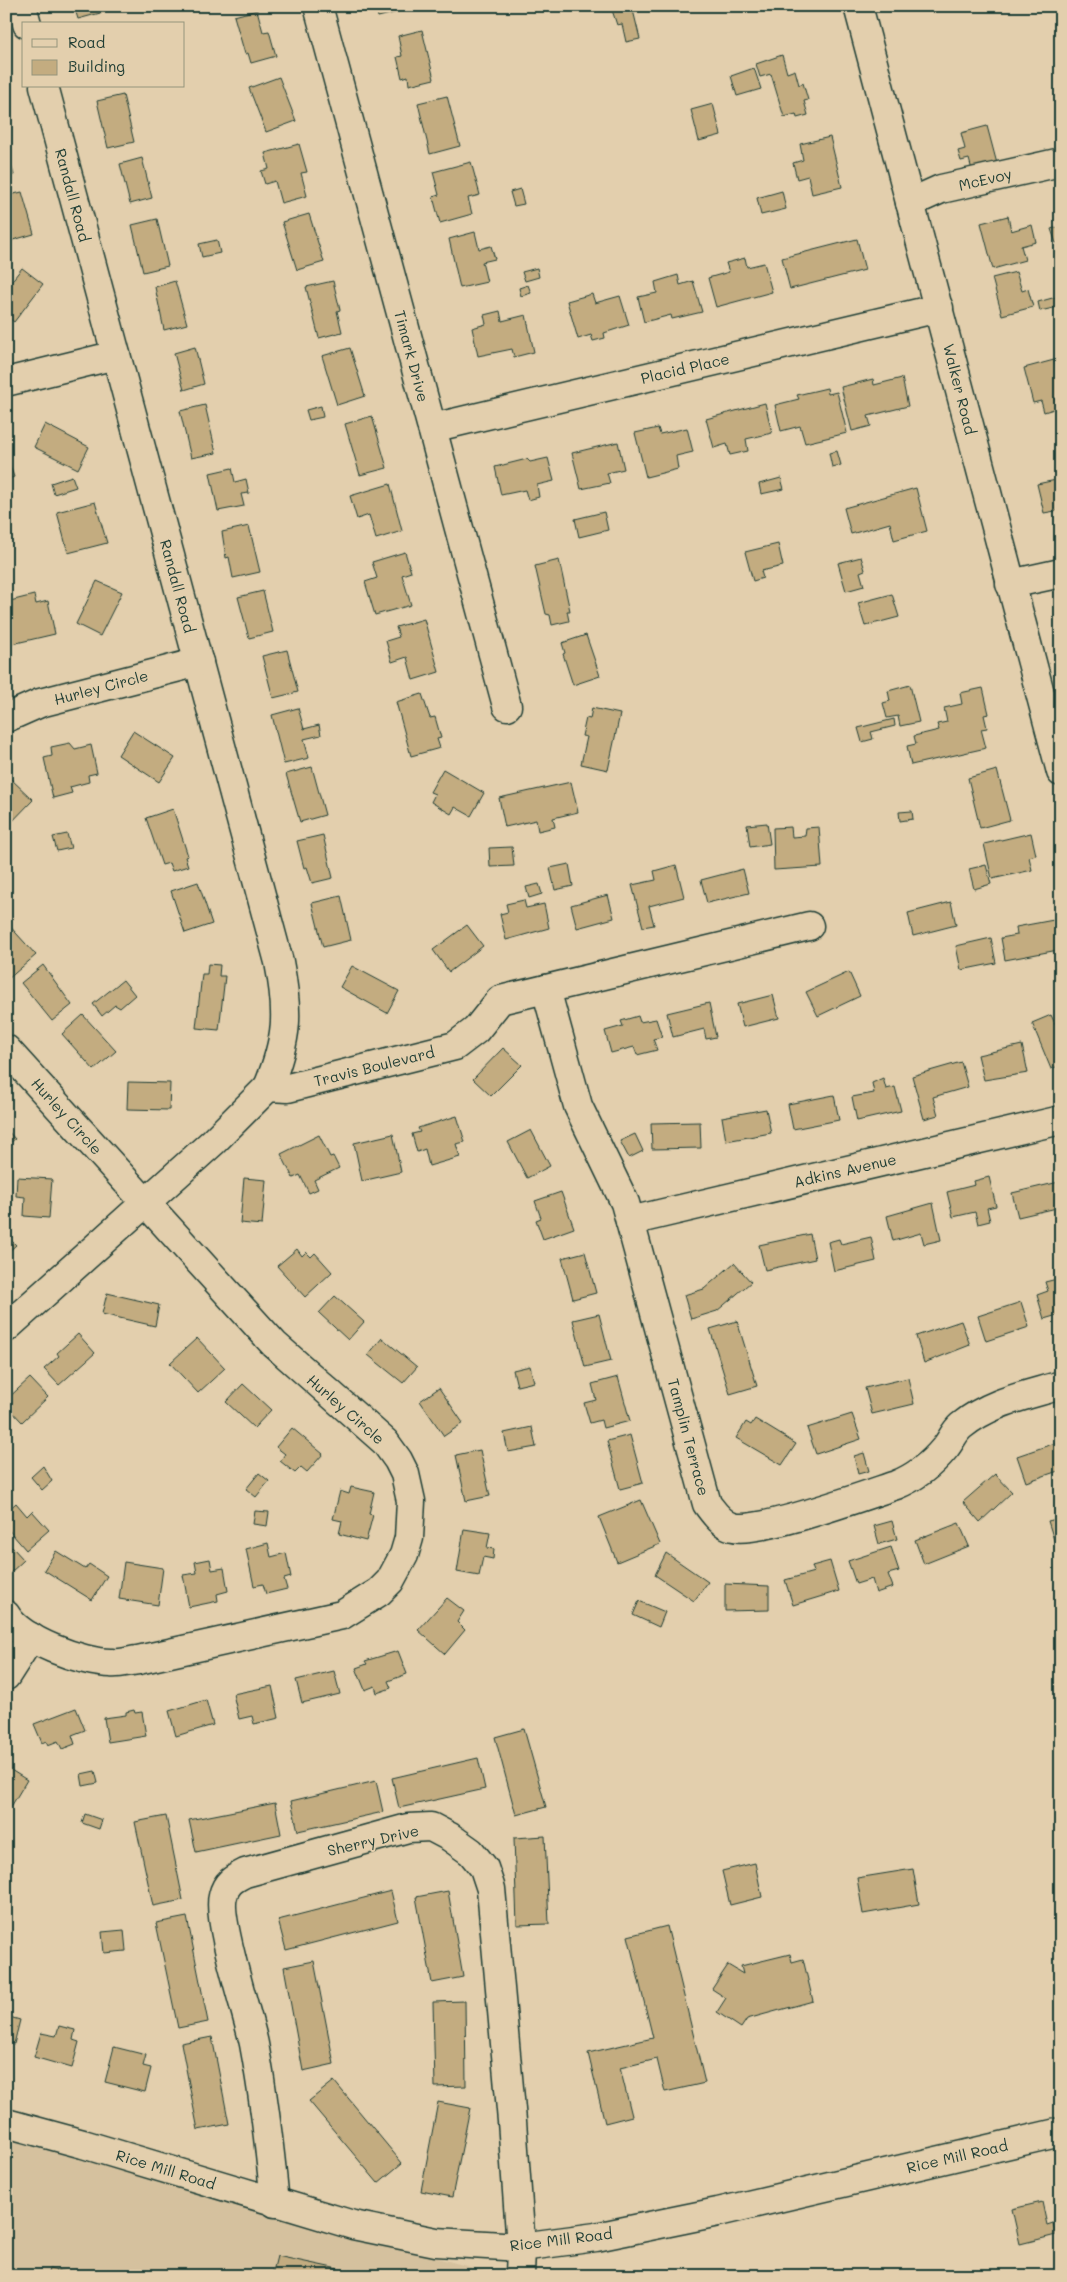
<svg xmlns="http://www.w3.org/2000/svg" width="1067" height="2282" viewBox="0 0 1067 2282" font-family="Mali,sans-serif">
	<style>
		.built { fill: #d5c19e }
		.building { fill: #c3ac80; stroke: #1f3d34 }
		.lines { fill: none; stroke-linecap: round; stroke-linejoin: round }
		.minor-casing { stroke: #1f3d34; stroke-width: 31 }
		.minor { stroke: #e3cfad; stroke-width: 28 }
		.labels { text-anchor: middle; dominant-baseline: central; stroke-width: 4; stroke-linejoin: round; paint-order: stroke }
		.street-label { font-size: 15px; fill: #1f3d34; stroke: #e3cfad }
	</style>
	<rect width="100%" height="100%" fill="#e3cfad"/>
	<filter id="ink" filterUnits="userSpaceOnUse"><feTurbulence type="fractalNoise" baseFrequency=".02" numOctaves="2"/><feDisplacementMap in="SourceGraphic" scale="10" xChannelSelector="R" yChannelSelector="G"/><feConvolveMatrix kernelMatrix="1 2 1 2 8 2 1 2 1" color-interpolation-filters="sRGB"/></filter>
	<g filter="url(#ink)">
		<path class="built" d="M6 2139 488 2272 497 2276H6Z"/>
		<g class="building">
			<path d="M74 6H102L104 12 78 19Z"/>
			<path d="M375 6H413L414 8 378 17Z"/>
			<path d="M603 6H632L640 39 626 42 622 24 617 25 612 10 604 11Z"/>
			<path d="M257 10 263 32 269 31 276 56 251 63 248 53 245 54 234 16Z"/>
			<path d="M422 30 434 79 409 85 408 76 402 78 397 57 402 56 398 36Z"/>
			<path d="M782 55 787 73 795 70 799 85 803 83 808 100 804 101 808 115 797 118 796 114 784 117 771 74 760 77 756 64Z"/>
			<path d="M754 68 761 89 737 96 731 76Z"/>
			<path d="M279 77 296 121 266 132 249 88Z"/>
			<path d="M123 95 134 142 108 148 97 101Z"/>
			<path d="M447 96 460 146 430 154 418 103Z"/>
			<path d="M713 104 721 135 699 141 691 110Z"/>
			<path d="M987 126 1000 175 975 181 969 159 961 161 958 151 965 149 961 133Z"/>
			<path d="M830 137 842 187 812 194 808 176 797 179 793 163 803 160 800 144Z"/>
			<path d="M299 144 307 172 301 173 307 196 281 203 275 181 265 184 261 171 269 169 265 153Z"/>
			<path d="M6 146 14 175 6 177Z"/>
			<path d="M142 158 152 198 130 204 120 164Z"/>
			<path d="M471 162 480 195 468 198 472 214 440 223 433 197 439 195 433 172Z"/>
			<path d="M520 189 524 204 514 206 510 192Z"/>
			<path d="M782 191 786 209 761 215 757 198Z"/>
			<path d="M22 192 34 234 6 242V196Z"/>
			<path d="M309 214 324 262 297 270 282 222Z"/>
			<path d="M1008 216 1011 231 1032 225 1036 242 1021 246 1025 260 993 269 981 223Z"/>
			<path d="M157 219 168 266 143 272 132 225Z"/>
			<path d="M1061 226V242L1056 243 1051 229Z"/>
			<path d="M475 232 479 249 491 246 495 259 482 262 487 282 460 288 449 239Z"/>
			<path d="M857 239 865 270 790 289 782 258Z"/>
			<path d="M217 240 220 253 202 257 199 244Z"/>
			<path d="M745 258 747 267 764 263 772 292 716 307 708 278 729 272 726 263Z"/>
			<path d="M22 268 43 284 14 322 6 316V288Z"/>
			<path d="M537 268 539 277 525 281 522 272Z"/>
			<path d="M1016 272 1022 291 1028 289 1033 307 1002 315 992 278Z"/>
			<path d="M678 275 680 285 693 281 702 312 672 319 671 315 644 322 638 297 657 293 655 282Z"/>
			<path d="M175 281 187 324 164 330 155 287Z"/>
			<path d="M333 281 340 310 337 311 342 332 319 338 306 287Z"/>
			<path d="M528 285 531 293 521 296 519 288Z"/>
			<path d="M592 294 595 303 620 296 629 325 604 333 605 338 593 341 591 335 578 339 567 301Z"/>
			<path d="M1056 297 1058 307 1040 311 1038 302Z"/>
			<path d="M500 311 502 321 526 315 534 352 514 357 512 349 478 356 472 328 486 324 484 315Z"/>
			<path d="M195 347 204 384 184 390 174 353Z"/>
			<path d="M350 348 365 396 337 405 322 356Z"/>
			<path d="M1054 360 1061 384V397L1054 398 1057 408 1044 412 1041 401 1033 403 1024 368Z"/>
			<path d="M902 378 908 406 868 416 871 426 852 431 841 387 873 379 874 385Z"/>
			<path d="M827 388 828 394 837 392 847 433 805 443 800 426 781 431 775 405 799 399 797 395Z"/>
			<path d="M765 403 772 433 746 439 748 451 730 455 727 444 714 448 706 419Z"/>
			<path d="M205 405 216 453 191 458 180 411Z"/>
			<path d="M321 406 323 417 309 420 306 410Z"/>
			<path d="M372 416 387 468 360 475 345 424Z"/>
			<path d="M45 424 89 447 78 469 34 447Z"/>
			<path d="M658 428 660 434 687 428 693 452 676 456 678 469 646 477 635 433Z"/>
			<path d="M618 442 624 469 607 473 610 483 581 489 572 453Z"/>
			<path d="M837 451 841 465 832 467 829 453Z"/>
			<path d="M6 454 14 477 6 480Z"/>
			<path d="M548 458 554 481 537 485 539 497 528 500 525 490 501 495 495 467 527 459 530 462Z"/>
			<path d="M232 468 235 482 246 479 249 493 241 494 244 506 218 511 210 473Z"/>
			<path d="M72 476 76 487 54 494 51 483Z"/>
			<path d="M781 478 784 489 761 494 759 484Z"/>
			<path d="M1061 479V510L1044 513 1037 484Z"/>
			<path d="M390 484 402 531 376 539 369 515 357 519 350 496Z"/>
			<path d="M916 488 927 531 894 540 890 523 851 534 844 508Z"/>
			<path d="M95 502 107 543 68 553 57 512Z"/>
			<path d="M604 512 608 530 579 537 575 519Z"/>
			<path d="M249 526 260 572 233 578 229 557 226 558 222 532Z"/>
			<path d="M778 544 783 566 761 571 763 578 753 581 745 552Z"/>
			<path d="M405 552 411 572 402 575 411 605 375 615 365 582 377 578 372 562Z"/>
			<path d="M861 557 865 570 860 572 864 586 846 591 838 563Z"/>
			<path d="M559 560 570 611H567L569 621 552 625 550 615 546 614 535 566Z"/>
			<path d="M97 581 122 592 100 636 76 624Z"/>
			<path d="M263 591 273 632 249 638 238 597Z"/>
			<path d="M892 594 899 617 865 626 858 603Z"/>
			<path d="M34 595 36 604 48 601 55 634 12 644 6 618V602Z"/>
			<path d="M424 619 439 672 413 680 407 657 392 662 386 641 399 637 396 627Z"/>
			<path d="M586 635 600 676 573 685 563 654 565 653 562 643Z"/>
			<path d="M287 650 298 692 273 698 262 656Z"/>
			<path d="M910 685 919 722 900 726 898 716 887 718 883 703 890 701 888 691Z"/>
			<path d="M983 688 989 714 984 715 987 728 981 729 986 748 911 765 907 746 916 744 914 736 939 730 937 724 947 722 944 708 962 704 960 693Z"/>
			<path d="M422 694 430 718 435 717 441 738 437 739 440 748 411 756 396 702Z"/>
			<path d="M298 708 304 729 319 725 321 735 304 739 309 758 284 764 272 715Z"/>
			<path d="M592 708 620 714 608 770 581 764 587 737 582 736 586 718 590 719Z"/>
			<path d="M894 719 895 726 871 732 873 739 862 742 858 728Z"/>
			<path d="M133 731 175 758 159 782 118 755Z"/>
			<path d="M70 743 75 749 91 745 97 773 88 775 89 782 70 787 72 793 53 798 44 758 52 756 51 747Z"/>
			<path d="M312 767 325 815 300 822 286 774Z"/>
			<path d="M443 769 484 793 471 816 455 807 451 814 431 802 435 794 430 792Z"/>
			<path d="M997 770 1010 820 980 828 968 778Z"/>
			<path d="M10 778 33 800 6 828V782Z"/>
			<path d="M571 782 578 812 553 818 555 827 538 831 536 820 505 827 499 798Z"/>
			<path d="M173 809 188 856 185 857 188 866 172 871 169 863 162 865 146 818Z"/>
			<path d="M912 811 913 819 900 821 899 812Z"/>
			<path d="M767 823 770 844 750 847 747 825Z"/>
			<path d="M791 827 792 837 805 836 806 828 819 827 822 867 774 870 773 828Z"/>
			<path d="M1031 833 1036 855 1029 857 1032 870 992 879 984 844Z"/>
			<path d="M67 834 71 848 57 851 53 837Z"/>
			<path d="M323 835 333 878 312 883 307 867 304 868 297 841Z"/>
			<path d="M512 847 514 866 490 867 489 848Z"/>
			<path d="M569 864 573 886 555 890 550 868Z"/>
			<path d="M676 865 684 897 649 906 654 925 643 927 632 885 656 880 654 871Z"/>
			<path d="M986 865 991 884 974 889 969 869Z"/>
			<path d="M743 869 749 893 707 903 701 880Z"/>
			<path d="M198 882 212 924 185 933 171 891Z"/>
			<path d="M539 884 542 894 529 898 526 887Z"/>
			<path d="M608 895 614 918 577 928 571 905Z"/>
			<path d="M341 896 351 940 323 947 312 903Z"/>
			<path d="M524 900 526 908 544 904 549 928 506 940 500 914 508 912 506 904Z"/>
			<path d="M951 902 956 925 913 936 908 913Z"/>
			<path d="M1059 919 1061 937 1056 938 1058 950 1005 960 1001 938 1017 935 1016 927Z"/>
			<path d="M6 922 36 955 7 980 6 979Z"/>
			<path d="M467 925 483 946 449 972 433 950Z"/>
			<path d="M991 938 996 963 961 970 956 946Z"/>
			<path d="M208 964 220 965 219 976H225L219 1030 196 1028 202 974H207Z"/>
			<path d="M43 965 72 1005 52 1021 21 983Z"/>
			<path d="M352 966 399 991 387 1013 340 987Z"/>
			<path d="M849 972 860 996 818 1016 806 992Z"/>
			<path d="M123 980 135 995 120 1008 115 1005 102 1016 93 1004Z"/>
			<path d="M773 995 779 1018 743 1027 737 1004Z"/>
			<path d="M709 1003 716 1037 706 1039 704 1029 673 1037 667 1013Z"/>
			<path d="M83 1015 116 1051 94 1070 62 1034Z"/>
			<path d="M1051 1015 1061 1036V1065L1051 1069 1032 1023Z"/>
			<path d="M638 1016 640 1022 656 1019 662 1037 653 1039 657 1050 637 1055 634 1047 611 1053 605 1031 623 1026 621 1021Z"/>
			<path d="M1022 1045 1028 1073 984 1080 978 1055Z"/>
			<path d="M503 1048 522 1065 491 1096 473 1079Z"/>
			<path d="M961 1062 968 1087 933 1097 938 1115 924 1119 912 1076Z"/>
			<path d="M883 1078 886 1089 895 1087 901 1111 857 1121 852 1097 874 1093 872 1083Z"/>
			<path d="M128 1082 170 1083 169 1110 127 1109Z"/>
			<path d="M834 1095 839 1120 793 1129 788 1104Z"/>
			<path d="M766 1109 771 1133 726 1141 722 1117Z"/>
			<path d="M457 1116 465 1142 456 1144 460 1157 429 1166 425 1149 417 1152 412 1134 420 1132 418 1128Z"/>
			<path d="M700 1122 701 1148 652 1149 651 1123Z"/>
			<path d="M6 1129 15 1139 6 1146Z"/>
			<path d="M531 1130 550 1166 527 1178 508 1142Z"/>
			<path d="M393 1134 401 1172 362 1181 354 1143Z"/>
			<path d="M635 1134 643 1151 629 1158 620 1141Z"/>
			<path d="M319 1135 330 1157 333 1156 339 1168 314 1180 318 1189 309 1193 300 1175 293 1178 281 1154Z"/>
			<path d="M17 1177 52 1179 49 1218 24 1216 25 1197 16 1196Z"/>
			<path d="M989 1177 996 1206 987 1208 990 1221 978 1224 975 1212 953 1217 947 1192 975 1185 974 1181Z"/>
			<path d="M244 1178 266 1180 262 1225 240 1223Z"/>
			<path d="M1059 1182 1061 1207 1018 1217 1012 1193Z"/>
			<path d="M561 1192 574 1228 543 1239 536 1220 541 1218 535 1201Z"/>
			<path d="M933 1203 941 1240 924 1244 921 1233 893 1241 887 1216Z"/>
			<path d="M810 1234 815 1259 765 1270 759 1245Z"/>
			<path d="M6 1235 16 1245 6 1254Z"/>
			<path d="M871 1237 876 1261 834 1271 828 1242 839 1239 841 1244Z"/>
			<path d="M297 1249 302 1256 306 1252 311 1257 315 1253 332 1272 305 1297 277 1266Z"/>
			<path d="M585 1252 596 1293 573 1299 562 1258Z"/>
			<path d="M734 1263 751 1282 717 1311 691 1319 684 1295 704 1289Z"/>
			<path d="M1061 1278V1314L1044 1319 1037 1295 1048 1291 1045 1282Z"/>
			<path d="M107 1293 159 1305 155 1326 102 1314Z"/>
			<path d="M335 1296 364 1322 348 1340 319 1313Z"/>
			<path d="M1021 1302 1029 1327 986 1341 978 1316Z"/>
			<path d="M599 1314 611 1361 585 1367 573 1320Z"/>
			<path d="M737 1321 757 1386 730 1394 710 1329Z"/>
			<path d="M961 1321 970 1345 924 1363 916 1336Z"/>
			<path d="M78 1334 95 1353 59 1385 44 1369 59 1356 57 1353Z"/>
			<path d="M197 1338 225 1368 198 1393 170 1363Z"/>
			<path d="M382 1338 417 1367 403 1383 368 1355Z"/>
			<path d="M530 1366 534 1382 517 1386 513 1370Z"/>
			<path d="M618 1377 630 1421 603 1428 601 1420 590 1423 584 1403 596 1400 592 1384Z"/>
			<path d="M30 1378 48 1397 22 1422 6 1405V1400Z"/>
			<path d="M908 1378 914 1404 872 1414 865 1388Z"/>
			<path d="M243 1384 271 1410 254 1428 226 1402Z"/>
			<path d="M439 1388 463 1423 444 1436 420 1401Z"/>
			<path d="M852 1414 861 1439 816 1454 807 1428Z"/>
			<path d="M755 1419 796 1444 782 1465 736 1438 746 1422 751 1425Z"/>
			<path d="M532 1427 536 1447 508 1452 504 1433Z"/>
			<path d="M292 1428 323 1454 307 1472 301 1467 295 1473 280 1461 285 1454 276 1447Z"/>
			<path d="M630 1435 643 1483 620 1489 607 1441Z"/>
			<path d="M1061 1441V1470L1026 1482 1017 1456Z"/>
			<path d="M480 1450 490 1496 466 1501 456 1455Z"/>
			<path d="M864 1453 869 1471 858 1474 854 1456Z"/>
			<path d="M43 1466 52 1481 42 1490 31 1477Z"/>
			<path d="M259 1473 269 1481 256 1497 246 1489Z"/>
			<path d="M995 1474 1012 1492 980 1522 963 1502Z"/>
			<path d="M351 1487 374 1492 369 1514 373 1515 366 1541 339 1534 342 1521 333 1519 340 1491 349 1494Z"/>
			<path d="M641 1500 660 1544 617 1562 599 1517Z"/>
			<path d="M16 1503 27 1516 32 1511 49 1530 26 1550 6 1527V1512Z"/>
			<path d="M255 1511 269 1512 267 1526 253 1524Z"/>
			<path d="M1061 1518V1541L1055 1543 1048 1521Z"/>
			<path d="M892 1521 897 1539 879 1544 874 1526Z"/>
			<path d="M959 1523 969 1546 924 1564 915 1540Z"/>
			<path d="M464 1529 490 1533 487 1548 494 1549 493 1559 483 1557 479 1576 457 1572Z"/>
			<path d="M268 1543 271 1557 286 1553 291 1577 284 1579 287 1589 266 1594 263 1584 254 1586 246 1549Z"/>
			<path d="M12 1547 24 1560 10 1573 6 1569V1552Z"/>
			<path d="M891 1547 899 1571 888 1574 893 1587 876 1593 872 1579 856 1584 848 1561Z"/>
			<path d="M56 1551 85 1569 89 1564 107 1576 92 1600 44 1570Z"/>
			<path d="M666 1553 708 1582 694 1601 655 1575Z"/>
			<path d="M210 1559 212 1570 224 1568 228 1591 217 1594 218 1601 189 1607 183 1575 197 1573 195 1562Z"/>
			<path d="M830 1561 839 1591 793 1605 785 1580 814 1572 812 1566Z"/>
			<path d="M124 1562 163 1568 158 1605 119 1599Z"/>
			<path d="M725 1584 769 1586V1610L725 1611Z"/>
			<path d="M447 1598 464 1611 457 1622 465 1630 445 1654 418 1630Z"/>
			<path d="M639 1601 665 1612 659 1627 633 1615Z"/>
			<path d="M398 1651 407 1674 388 1681 391 1688 377 1693 375 1686 365 1690 356 1668 367 1664 365 1661Z"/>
			<path d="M334 1671 340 1694 302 1703 296 1680Z"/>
			<path d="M272 1686 279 1718 254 1724 252 1716 239 1719 233 1694Z"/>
			<path d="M206 1700 213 1725 176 1736 169 1711Z"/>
			<path d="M76 1708 85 1730 72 1735 75 1744 62 1749 58 1741 48 1745 46 1741 42 1743 34 1724Z"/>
			<path d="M134 1710 135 1713 142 1712 146 1736 108 1742 104 1718 126 1715V1712Z"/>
			<path d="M524 1729 546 1807 516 1815 495 1737Z"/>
			<path d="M478 1758 485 1789 399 1808 392 1778Z"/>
			<path d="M6 1767 27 1780 9 1810 6 1809Z"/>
			<path d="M95 1771 98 1783 83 1786 81 1774Z"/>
			<path d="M376 1781 383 1812 298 1831 291 1801Z"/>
			<path d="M275 1803 281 1834 196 1852 189 1820Z"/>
			<path d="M85 1814 102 1820 99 1829 82 1823Z"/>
			<path d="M166 1816 183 1900 153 1906 135 1822Z"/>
			<path d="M545 1836 549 1924 517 1925 514 1838Z"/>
			<path d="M755 1863 762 1897 730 1905 722 1871Z"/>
			<path d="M913 1869 919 1904 863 1914 857 1878Z"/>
			<path d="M391 1891 398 1921 286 1950 278 1920Z"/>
			<path d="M448 1891 463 1977 432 1983 416 1897Z"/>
			<path d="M187 1917 208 2022 178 2028 156 1923Z"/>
			<path d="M667 1926 705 2083 665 2092 657 2059 620 2068 632 2116 605 2123 588 2053 653 2038 628 1936Z"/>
			<path d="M124 1930 126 1951 104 1953 102 1932Z"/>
			<path d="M790 1954 792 1962 803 1959 813 2001 747 2019 741 2028 717 2012 726 1998 712 1989 728 1965 743 1974 741 1966Z"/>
			<path d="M314 1961 334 2064 303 2071 284 1967Z"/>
			<path d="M465 2001 466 2086 435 2087 433 2002Z"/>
			<path d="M6 2016 20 2020 14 2044 6 2042Z"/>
			<path d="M59 2026 75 2030 73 2040 79 2042 72 2068 34 2057 41 2033 56 2036Z"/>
			<path d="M212 2037 229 2124 198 2130 181 2043Z"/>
			<path d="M114 2047 146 2055 143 2066 151 2068 145 2092 105 2082Z"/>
			<path d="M334 2081 402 2163 378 2183 309 2101Z"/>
			<path d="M438 2102 470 2108 452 2197 421 2191Z"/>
			<path d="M1042 2202 1047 2225 1053 2223 1056 2235 1020 2244 1012 2209Z"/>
			<path d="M277 2256 371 2276H272Z"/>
			<path d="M49 2269 82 2276H47Z"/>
		</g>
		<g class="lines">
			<defs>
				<g id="minor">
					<path d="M22 6 27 24"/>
					<path d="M318 6 507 706"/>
					<path d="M858 6 1061 772"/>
					<path d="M44 86 279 962C289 1013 288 1038 268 1087"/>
					<path d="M910 203 941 189 1061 162"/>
					<path d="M6 382 116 355"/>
					<path d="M432 428 939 308"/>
					<path d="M1010 584 1061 573"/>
					<path d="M6 718 40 703 199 662"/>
					<path d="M546 989 578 1106 625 1203 707 1504C714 1513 721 1524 733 1527 759 1534 866 1495 896 1485 916 1477 931 1465 945 1448 951 1441 954 1432 961 1426 990 1402 1025 1396 1061 1385"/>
					<path d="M6 1049 274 1344 385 1442 398 1460 405 1474 411 1501 409 1538 404 1555 390 1581 379 1592 342 1615 138 1660C129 1661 119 1664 111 1663 83 1663 19 1640 6 1615"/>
					<path d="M630 1221 1061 1120"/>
					<path d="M6 1328 213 1142 268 1087 288 1088 455 1046 476 1030 500 1000 809 926"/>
					<path d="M6 1676 31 1637"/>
					<path d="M6 2123 83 2144 353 2225 436 2242 521 2247 596 2237 718 2212 1061 2132"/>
					<path d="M275 2203C270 2150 264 2097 254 2044 248 2014 216 1920 223 1896 226 1883 233 1879 245 1873L408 1828 431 1827 450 1837 471 1852 484 1868 491 1889 512 2121 521 2247 520 2276"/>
				</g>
			</defs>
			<use href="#minor" class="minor-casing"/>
			<use href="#minor" class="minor"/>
		</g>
	</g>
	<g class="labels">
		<g class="street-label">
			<text transform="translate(985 179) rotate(-13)">McEvoy</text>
			<text transform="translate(73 195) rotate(75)">Randall Road</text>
			<text transform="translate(412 356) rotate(75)">Timark Drive</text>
			<text transform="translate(685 368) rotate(-13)">Placid Place</text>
			<text transform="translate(960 389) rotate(76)">Walker Road</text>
			<text transform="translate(178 586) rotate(75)">Randall Road</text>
			<text transform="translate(101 687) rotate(-15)">Hurley Circle</text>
			<text transform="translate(374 1066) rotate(-14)">Travis Boulevard</text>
			<text transform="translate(67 1116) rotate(48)">Hurley Circle</text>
			<text transform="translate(845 1170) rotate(-13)">Adkins Avenue</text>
			<text transform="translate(346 1409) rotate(41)">Hurley Circle</text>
			<text transform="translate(689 1437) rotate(75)">Tamplin Terrace</text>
			<text transform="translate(373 1840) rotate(-13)">Sherry Drive</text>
			<text transform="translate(957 2156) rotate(-13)">Rice Mill Road</text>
			<text transform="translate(166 2169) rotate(17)">Rice Mill Road</text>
			<text transform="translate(561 2239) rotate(-7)">Rice Mill Road</text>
		</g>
	</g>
	<rect width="1067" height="2282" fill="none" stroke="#e3cfad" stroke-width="25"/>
	<rect x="12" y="12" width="1042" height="2257" fill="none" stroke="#1f3d34" stroke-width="2" filter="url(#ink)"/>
	<rect x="22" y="22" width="162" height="65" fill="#e3cfad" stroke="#95957d"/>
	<rect x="32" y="39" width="25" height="8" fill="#e3cfad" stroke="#95957d"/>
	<text x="68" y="48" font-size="15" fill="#1f3d34">Road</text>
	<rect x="32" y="60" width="25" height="15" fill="#c3ac80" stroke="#95957d"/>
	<text x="68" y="72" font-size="15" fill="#1f3d34">Building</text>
</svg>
